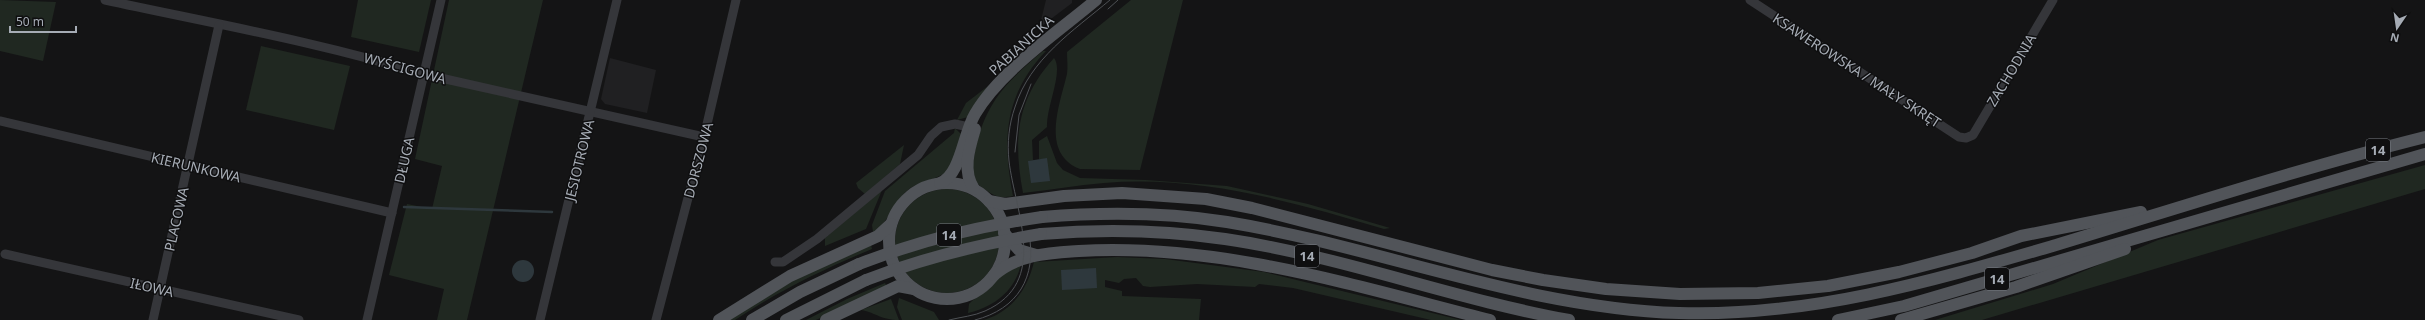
<svg xmlns="http://www.w3.org/2000/svg" width="2425" height="320" viewBox="0 0 2425 320" font-family="'Noto Sans',sans-serif">
	<style>
		.built { fill: #202022 }
		.green { fill: #202821 }
		.water { fill: #2e383d }
		.lines { fill: none; stroke-linecap: round; stroke-linejoin: round }
		.stream { stroke: #2e383d; stroke-width: 2.5 }
		.minor { stroke: #35363a; stroke-width: 9 }
		.major { stroke: #515459; stroke-width: 12 }
		.tram { stroke: #4e5155; stroke-width: 1 }
		.major-bridge { stroke: #515459; stroke-width: 12 }
		.labels { text-anchor: middle; dominant-baseline: central; stroke-width: 3; stroke-linejoin: round; paint-order: stroke }
		.shield { fill: #0f0f10; stroke: #797d84; stroke-width: 1 }
		.shield-label { font-size: 13px; font-weight: bold; fill: #a6acb5 }
		.street-label { font-size: 14px; fill: #a6acb5; stroke: #0f0f10 }
	</style>
	<rect width="100%" height="100%" fill="#141415"/>
	<g class="built">
		<path d="M1046 0H1072V3L1039 28Z"/>
		<path d="M610 58 656 70 647 113 605 104 601 99Z"/>
	</g>
	<g class="green">
		<path d="M0 0 56 2 43 61 0 51Z"/>
		<path d="M358 0H431L419 52 351 37Z"/>
		<path d="M449 0H543L467 320H437L444 289 389 275 407 204 432 209 442 166 415 159Z"/>
		<path d="M1131 0H1183L1140 170 1080 169C1040 153 1060 104 1067 74 1068 67 1067 59 1067 52Z"/>
		<path d="M261 46 350 66 334 130 246 110Z"/>
		<path d="M1043 51H1046C1004 95 1002 140 1013 196 999 199 994 196 983 188 970 180 971 169 974 156 984 104 1004 84 1043 51Z"/>
		<path d="M1054 58C1064 71 1046 107 1047 127L1032 140 1033 160 1029 161 1047 159H1039V141L1047 136 1057 163 1063 170 1080 178 1146 180 1227 186 1308 204 1390 228 1384 229C1294 202 1200 175 1104 183 1077 185 1050 190 1023 193 1013 140 1016 100 1054 58Z"/>
		<path d="M992 83 968 117 957 120 966 103Z"/>
		<path d="M955 128 961 134C959 144 957 160 951 167 940 181 922 179 908 190 893 202 889 223 873 232L872 225 885 191 954 133Z"/>
		<path d="M904 145 900 164 865 194 858 188 856 183Z"/>
		<path d="M2425 165V189L1982 320H1935L2053 284 2158 240Z"/>
		<circle cx="947" cy="241" r="52"/>
		<path d="M882 190 866 229 825 246V238Z"/>
		<path d="M871 245 872 249C824 269 778 291 735 320H729L801 275Z"/>
		<path d="M1117 257 1165 259 1264 272 1461 320H1431L1293 288 1259 284 1255 287 1197 284 1150 287 1143 286 1136 278 1124 279 1119 283 1105 280V287L1122 291V296L1201 299 1199 320H984C1012 311 1027 290 1034 262Z"/>
		<path d="M1021 264C1015 291 994 307 968 313L969 304 973 300 988 290 1002 273Z"/>
		<path d="M885 283 887 287 816 320H806L847 299Z"/>
		<path d="M899 298 934 312 939 320H902L897 307Z"/>
		<path d="M891 299 899 320C881 320 877 313 861 310Z"/>
	</g>
	<g class="water">
		<path d="M1047 158 1050 181 1031 183 1028 161Z"/>
		<circle cx="523" cy="271" r="11"/>
		<path d="M1096 268 1097 288 1062 290 1061 270Z"/>
	</g>
	<g class="lines">
		<path class="stream" d="M404 207 552 212"/>
		<g class="minor">
			<path d="M105 0C211 23 319 42 423 74L704 137"/>
			<path d="M1750 0 1959 137 1966 138 1973 135 2053 0"/>
			<path d="M0 121 392 213"/>
			<path d="M5 254 299 320"/>
			<path d="M775 262H783L817 239 918 155 931 136 941 127 955 124 969 127"/>
			<path d="M153 320 219 25"/>
			<path d="M367 320 441 0"/>
			<path d="M540 320 617 0"/>
			<path d="M656 320 704 137 736 0"/>
		</g>
		<g class="major">
			<circle cx="947" cy="241" r="58"/>
			<path d="M940 183C961 175 963 134 975 114 1000 71 1058 32 1096 0"/>
			<path d="M974 189C962 171 969 149 975 129"/>
			<path d="M989 201 1005 204 1064 196 1122 193 1206 199 1252 208 1492 270 1543 280 1606 289 1680 294 1758 293 1828 286 1899 272 1972 253 2021 236 2141 212"/>
			<path d="M1042 217C1103 212 1165 212 1227 222 1379 247 1524 308 1679 313 1810 317 1932 281 2056 245 2178 208 2301 168 2425 137"/>
			<path d="M1004 233 1019 250 1036 255"/>
			<path d="M1041 234C1103 229 1163 230 1225 239 1341 256 1453 299 1569 320"/>
			<path d="M994 275C1018 254 1049 253 1079 251 1220 243 1355 286 1490 320"/>
			<path d="M719 320 790 276 878 236 891 224"/>
			<path d="M752 320 800 292 859 264"/>
			<path d="M786 320 866 280"/>
			<path d="M826 320 898 286 914 289"/>
			<path d="M1838 320 1904 306 2425 154"/>
			<path d="M1901 320 2016 287 2125 249"/>
		</g>
		<g class="tram">
			<path d="M1108 9 1118 0"/>
			<path d="M1015 152 1019 115 1031 84"/>
			<path d="M949 320C961 317 974 316 985 311 1050 282 1015 212 1009 161 1007 143 1009 124 1015 107 1030 59 1073 31 1110 0"/>
			<path d="M975 320C1018 309 1037 277 1029 234"/>
		</g>
		<g class="major-bridge">
			<path d="M859 264C918 241 979 226 1042 217"/>
			<path d="M866 280C923 258 980 244 1041 234"/>
		</g>
	</g>
	<g class="labels">
		<g class="shield">
			<rect x="2366" y="139" width="24" height="22" rx="3"/>
			<rect x="937" y="224" width="24" height="22" rx="3"/>
			<rect x="1295" y="245" width="24" height="22" rx="3"/>
			<rect x="1985" y="268" width="24" height="22" rx="3"/>
		</g>
		<g class="shield-label">
			<text x="2378" y="150">14</text>
			<text x="949" y="235">14</text>
			<text x="1307" y="256">14</text>
			<text x="1997" y="279">14</text>
		</g>
		<g class="street-label">
			<text transform="translate(1021 45) rotate(-42)">PABIANICKA</text>
			<text transform="translate(405 68) rotate(15)">WYŚCIGOWA</text>
			<text transform="translate(1857 70) rotate(33)">KSAWEROWSKA / MAŁY SKRĘT</text>
			<text transform="translate(2011 70) rotate(-59)">ZACHODNIA</text>
			<text transform="translate(404 160) rotate(-77)">DŁUGA</text>
			<text transform="translate(579 160) rotate(-76)">JESIOTROWA</text>
			<text transform="translate(698 160) rotate(-75)">DORSZOWA</text>
			<text transform="translate(196 167) rotate(13)">KIERUNKOWA</text>
			<text transform="translate(176 219) rotate(-77)">PLACOWA</text>
			<text transform="translate(152 287) rotate(13)">IŁOWA</text>
		</g>
	</g>
	<g transform="translate(2397 28) rotate(193)" stroke="#0f0f10" stroke-width="3" paint-order="stroke">
	<path d="M0-3L7 15L0 10L-7 15Z" fill="#a6acb5"/>
	<text y="-6" font-size="11" font-weight="bold" text-anchor="middle" fill="#a6acb5">N</text>
	</g>
	<path d="M10 26v6h66v-6" fill="none" stroke="#a6acb5" stroke-width="2"/>
	<text x="16" y="26" font-size="12" fill="#a6acb5" stroke="#0f0f10" stroke-width="3" paint-order="stroke">50 m</text>
</svg>
